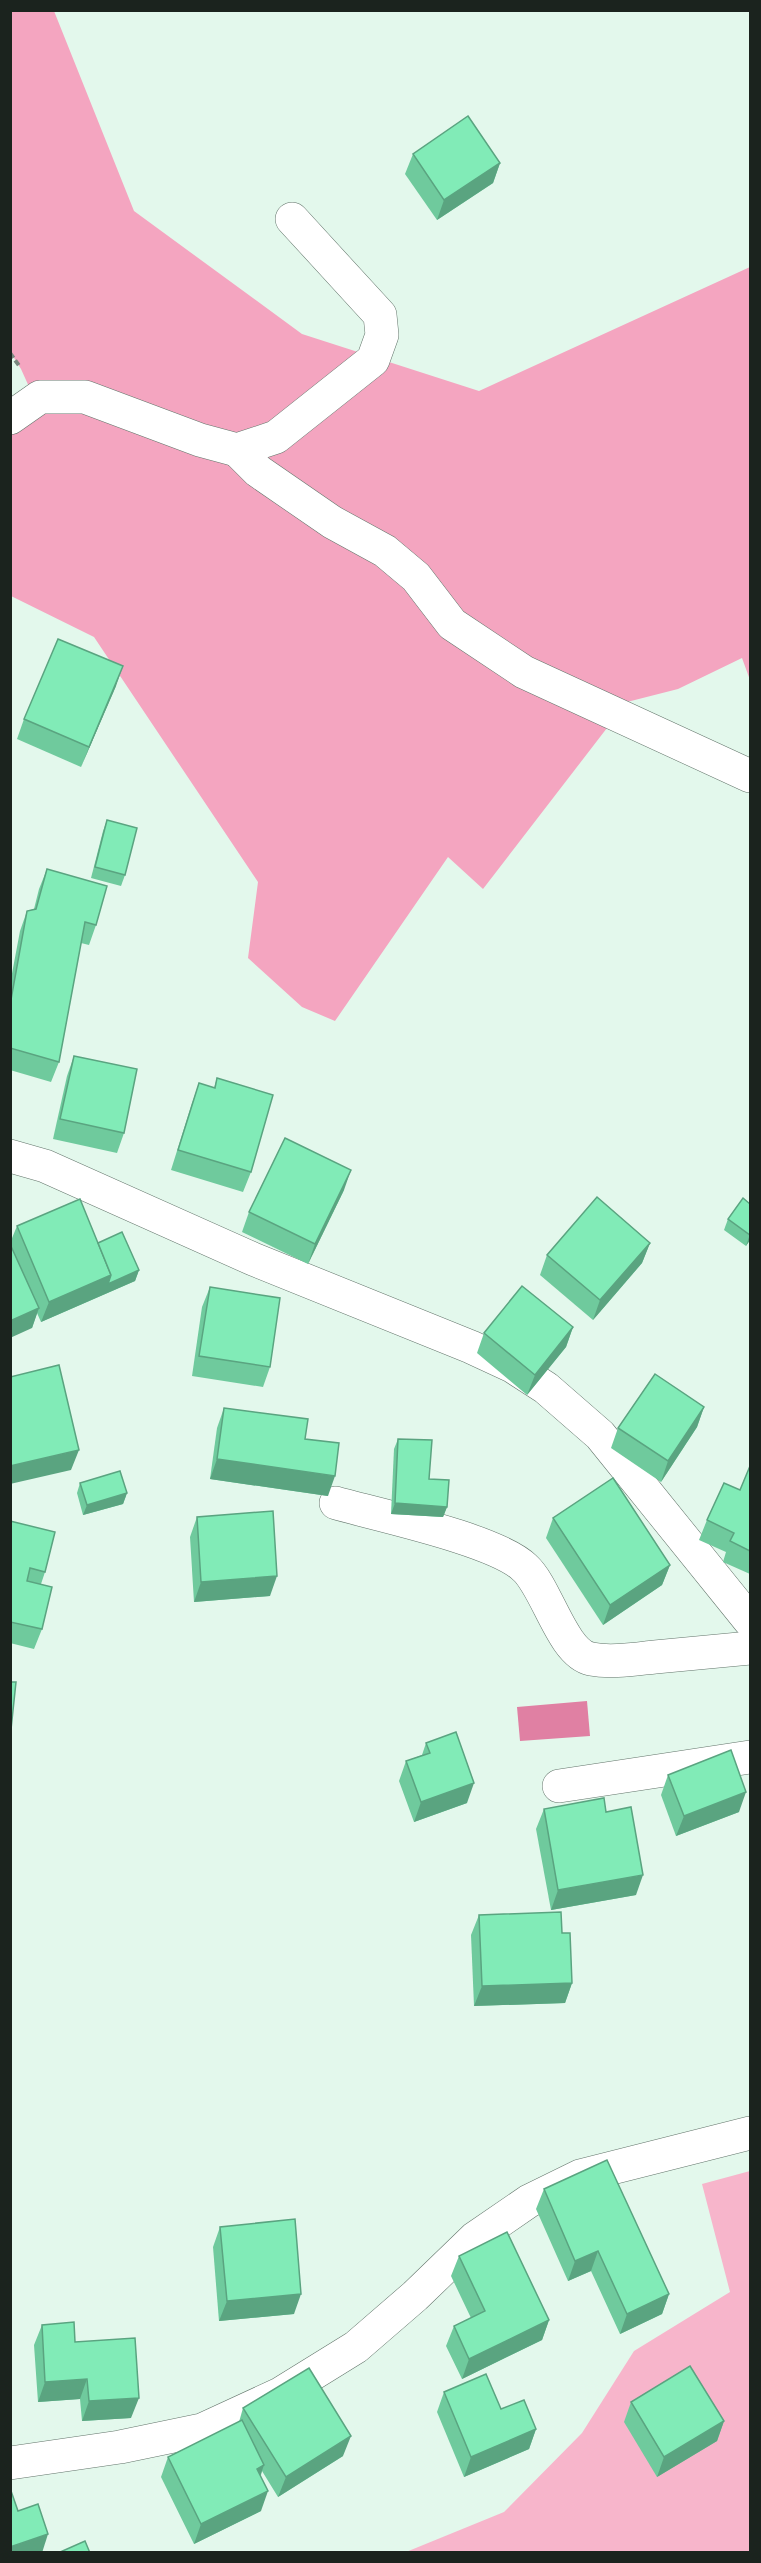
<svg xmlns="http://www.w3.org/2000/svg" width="761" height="2563" viewBox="0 0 761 2563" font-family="Rubik,sans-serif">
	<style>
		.green { fill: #f7b5cb }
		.forest { fill: #f4a5c0 }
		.water { fill: #e080a3 }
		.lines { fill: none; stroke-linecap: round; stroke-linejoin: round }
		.minor-casing { stroke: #63756b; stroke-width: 34 }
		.path { stroke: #79877f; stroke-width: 4; stroke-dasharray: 6 3; stroke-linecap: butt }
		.minor { stroke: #fff; stroke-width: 33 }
		.wall { fill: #6fca9d }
		.shaded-wall { fill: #5aa480 }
		.building { fill: #81ebb7; stroke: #5aa480; stroke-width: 1.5 }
	</style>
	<rect width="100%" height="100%" fill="#e3f8ec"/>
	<path class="green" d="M750 2171V2552H406L504 2512 582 2433 634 2351 730 2292 702 2184Z"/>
	<path class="forest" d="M11 11H54L134 211 302 334 479 391 750 267V680L742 658 678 689 627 702 483 889 448 857 335 1021 302 1007 248 958 258 882 94 637 11 596 10 418 35 400 21 369 11 353Z"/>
	<path class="water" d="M587 1701 590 1736 520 1741 517 1707Z"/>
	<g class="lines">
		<defs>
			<g id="minor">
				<path d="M10 418 40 397H85L200 440 237 450 276 437 373 360 382 335 380 315 292 219"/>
				<path d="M237 450 258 471 332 522 385 551 416 577 452 624 524 672 750 776"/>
				<path d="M10 1156 45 1166 253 1259 471 1347 512 1366 546 1388 600 1435 750 1621"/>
				<path d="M336 1503C378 1515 497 1540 525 1568 547 1588 562 1653 591 1659 611 1663 635 1659 655 1657 687 1654 719 1651 750 1648"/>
				<path d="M559 1786 750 1757"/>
				<path d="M10 2463 120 2447 202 2430 280 2394 356 2347 415 2296 475 2238 529 2201 580 2176 750 2133"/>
			</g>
		</defs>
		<use href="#minor" class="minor-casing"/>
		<path class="path" d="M10 353 20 367"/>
		<use href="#minor" class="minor"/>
	</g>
	<g class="wall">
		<path d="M413 154 500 163 493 183 437 220 405 174Z"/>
		<path d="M116 686 81 767 17 739 24 719Z"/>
		<path d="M107 820 125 875 121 886 91 878 103 831Z"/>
		<path d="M47 869 96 925 89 945 81 943 59 1062 51 1082 10 1070V984L20 931 27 911 34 909 39 889Z"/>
		<path d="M74 1056 124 1133 117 1153 53 1139 67 1076Z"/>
		<path d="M217 1078 251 1172 243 1192 171 1170 192 1103 199 1083 214 1088Z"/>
		<path d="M344 1190 308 1264 242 1232 249 1212Z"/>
		<path d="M750 1204V1240L746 1246 724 1230 728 1219Z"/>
		<path d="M17 1226 98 1243 139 1270 135 1281 41 1322 37 1313 32 1328 10 1243Z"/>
		<path d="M650 1243 642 1263 593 1320 540 1275 547 1255Z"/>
		<path d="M210 1287 270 1367 263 1387 192 1376 202 1307Z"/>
		<path d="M573 1327 566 1347 527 1395 477 1353 484 1333Z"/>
		<path d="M704 1407 697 1427 661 1482 611 1448 618 1428Z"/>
		<path d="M224 1408 305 1439 328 1496 210 1479 217 1428Z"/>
		<path d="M398 1439 429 1479 447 1507 443 1517 391 1514 394 1449Z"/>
		<path d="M750 1466V1574L723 1562 726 1552 699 1540 707 1520 740 1490Z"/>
		<path d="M80 1483 127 1493 123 1504 83 1515 77 1493Z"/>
		<path d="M197 1517 270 1596 194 1602 190 1537Z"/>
		<path d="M553 1518 670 1565 662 1585 603 1625 546 1538Z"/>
		<path d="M10 1521 45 1572 41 1584 42 1629 34 1649 10 1643Z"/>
		<path d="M426 1743 467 1803 414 1822 399 1781 406 1761 422 1755Z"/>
		<path d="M668 1775 739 1812 676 1836 661 1795Z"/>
		<path d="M544 1809 606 1812 636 1895 551 1910 536 1829Z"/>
		<path d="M479 1915 562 1933 572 1983 565 2003 474 2006 471 1935Z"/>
		<path d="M544 2189 669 2294 662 2314 620 2334 591 2271 568 2281 536 2209Z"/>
		<path d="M220 2227 294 2314 219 2321 213 2247Z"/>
		<path d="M459 2256 549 2320 542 2340 462 2379 446 2346 454 2326 471 2318 451 2276Z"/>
		<path d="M42 2325 75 2342 131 2418 82 2421 80 2399 38 2402 34 2345Z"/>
		<path d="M444 2392 501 2409 536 2429 529 2449 464 2477 437 2412Z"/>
		<path d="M631 2402 724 2421 717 2441 657 2477 624 2422Z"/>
		<path d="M243 2408 343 2456 278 2497 262 2471 261 2475V2511L194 2544 161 2477 168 2457 239 2422Z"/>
	</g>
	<g class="shaded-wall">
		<path d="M500 163 493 183 437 220 444 200Z"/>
		<path d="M123 666 116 686 81 767 89 747Z"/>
		<path d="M351 1170 344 1190 308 1264 315 1244Z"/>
		<path d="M750 1234V1240L746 1246Z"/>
		<path d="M650 1243 642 1263 593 1320 600 1300Z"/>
		<path d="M139 1270 135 1281 41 1322 49 1302 111 1275Z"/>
		<path d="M39 1308 32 1328 10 1338V1321Z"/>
		<path d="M573 1327 566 1347 527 1395 535 1375Z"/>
		<path d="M704 1407 697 1427 661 1482 668 1461Z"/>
		<path d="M79 1450 71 1470 10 1484V1466Z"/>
		<path d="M217 1459 335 1476 328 1496 210 1479Z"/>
		<path d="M127 1493 123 1504 83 1515 87 1505Z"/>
		<path d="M395 1503 447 1507 443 1517 391 1514Z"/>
		<path d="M670 1565 662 1585 603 1625 610 1605Z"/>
		<path d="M277 1576 270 1596 194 1602 201 1582Z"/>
		<path d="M474 1783 467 1803 414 1822 421 1802Z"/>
		<path d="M746 1792 739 1812 676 1836 684 1816Z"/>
		<path d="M643 1875 636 1895 551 1910 558 1890Z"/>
		<path d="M572 1983 565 2003 474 2006 482 1986Z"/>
		<path d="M598 2251 591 2271 568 2281 575 2261Z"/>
		<path d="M301 2294 294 2314 219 2321 227 2301Z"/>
		<path d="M669 2294 662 2314 620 2334 627 2314Z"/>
		<path d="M549 2320 542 2340 462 2379 469 2359Z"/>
		<path d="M87 2379 80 2399 38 2402 45 2382Z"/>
		<path d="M139 2398 131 2418 82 2421 89 2401Z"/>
		<path d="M724 2421 717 2441 657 2477 664 2457Z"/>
		<path d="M536 2429 529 2449 464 2477 471 2457Z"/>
		<path d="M351 2436 343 2456 278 2497 286 2477Z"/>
		<path d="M264 2465 257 2485V2469Z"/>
		<path d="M268 2491 261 2511 194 2544 201 2524Z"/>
		<path d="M48 2534 42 2553H10V2547Z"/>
	</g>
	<g class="building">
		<path d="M468 116 500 163 444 200 413 154Z"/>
		<path d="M58 639 123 666 89 747 24 719Z"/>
		<path d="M107 820 137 828 125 875 95 867Z"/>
		<path d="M47 869 107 886 96 925 85 922 59 1062 10 1048V1005L27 911 36 909Z"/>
		<path d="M74 1056 137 1069 124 1133 60 1119Z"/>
		<path d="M217 1078 273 1095 251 1172 178 1150 199 1083 215 1088Z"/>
		<path d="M285 1138 351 1170 315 1244 249 1212Z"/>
		<path d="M597 1197 650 1243 600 1300 547 1255Z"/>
		<path d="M743 1198 750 1204V1235L728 1219Z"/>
		<path d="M80 1199 111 1275 49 1302 17 1226Z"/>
		<path d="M122 1232 139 1270 108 1284 111 1275 98 1243Z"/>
		<path d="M10 1244 39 1308 10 1321Z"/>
		<path d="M522 1286 573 1327 535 1375 484 1333Z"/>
		<path d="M210 1287 280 1298 270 1367 199 1356Z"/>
		<path d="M59 1365 79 1450 10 1466V1377Z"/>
		<path d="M655 1374 704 1407 668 1461 618 1428Z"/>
		<path d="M224 1408 308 1419 305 1439 339 1443 335 1476 217 1459Z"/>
		<path d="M398 1439 432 1440 429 1479 449 1480 447 1507 395 1503Z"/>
		<path d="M750 1466V1551L730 1541 734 1533 707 1520 724 1483 740 1490Z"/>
		<path d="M120 1471 127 1493 87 1505 80 1483Z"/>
		<path d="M613 1478 670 1565 610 1605 553 1518Z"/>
		<path d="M273 1511 277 1576 201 1582 197 1517Z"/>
		<path d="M10 1521 55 1532 45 1572 30 1568 27 1581 52 1587 42 1629 10 1622Z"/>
		<path d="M10 1682H16L10 1739Z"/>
		<path d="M456 1732 474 1783 421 1802 406 1761 430 1753 426 1743Z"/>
		<path d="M731 1750 746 1792 684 1816 668 1775Z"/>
		<path d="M604 1798 606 1812 631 1807 643 1875 558 1890 544 1809Z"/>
		<path d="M561 1912 562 1933H570L572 1983 482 1986 479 1915Z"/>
		<path d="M607 2160 669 2294 627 2314 598 2251 575 2261 544 2189Z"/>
		<path d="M295 2219 301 2294 227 2301 220 2227Z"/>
		<path d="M507 2232 549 2320 469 2359 454 2326 485 2311 459 2256Z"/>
		<path d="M74 2322 75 2342 135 2338 139 2398 89 2401 87 2379 45 2382 42 2325Z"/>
		<path d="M690 2366 724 2421 664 2457 631 2402Z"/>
		<path d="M309 2368 351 2436 286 2477 243 2408Z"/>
		<path d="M486 2374 501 2409 524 2400 536 2429 471 2457 444 2392Z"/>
		<path d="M242 2420 264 2465 257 2469 268 2491 201 2524 168 2457Z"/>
		<path d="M10 2488 18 2511 38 2504 48 2534 10 2547Z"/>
		<path d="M85 2541 90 2553H58Z"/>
	</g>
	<rect width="761" height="2563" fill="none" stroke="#1b231e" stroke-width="24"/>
</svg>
